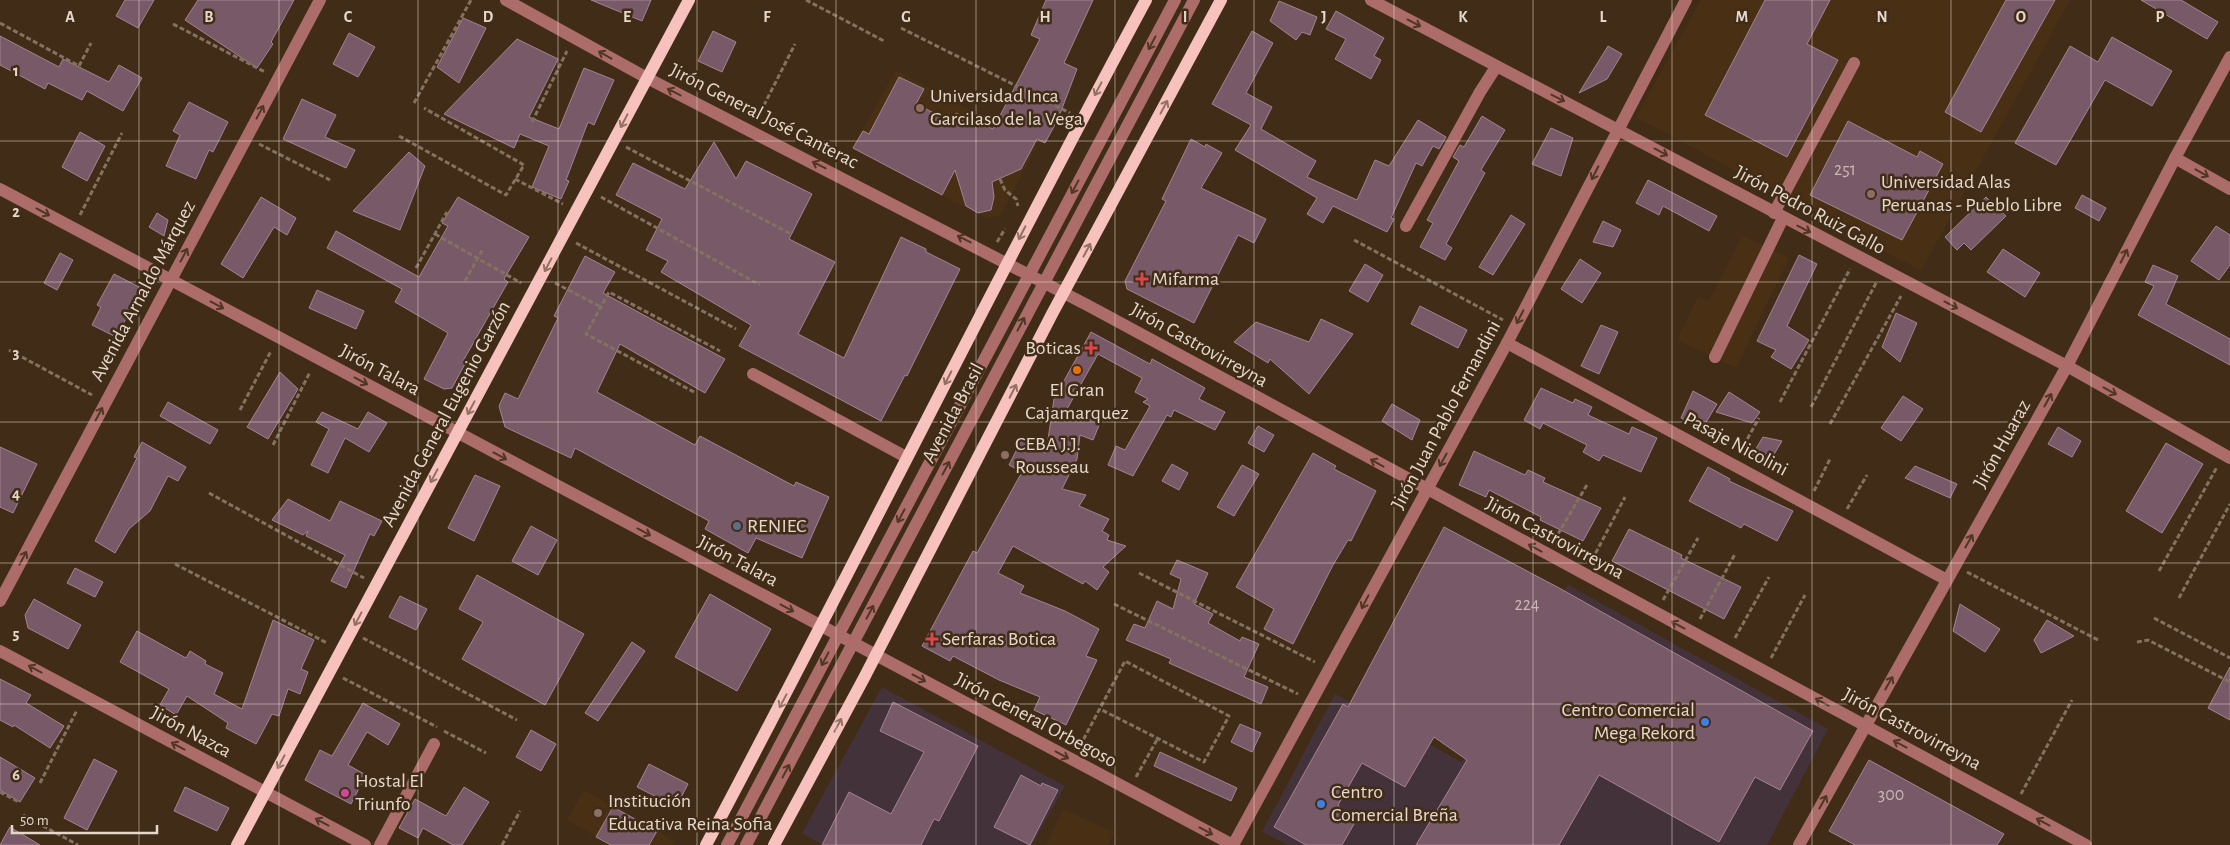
<svg xmlns="http://www.w3.org/2000/svg" width="2230" height="845" viewBox="0 0 2230 845" font-family="'Alegreya Sans',sans-serif">
	<style>
		.commercial { fill: #44323b }
		.built { fill: #493015 }
		.building { fill: #775967; stroke: #a48392 }
		.lines { fill: none; stroke-linecap: round; stroke-linejoin: round }
		.path { stroke: #847261; stroke-width: 3; stroke-dasharray: 5 2.5; stroke-linecap: butt }
		.minor { stroke: #ac6d6a; stroke-width: 12 }
		.major { stroke: #f7c2be; stroke-width: 12 }
		.oneway { stroke: #503623 }
		.oneway2 { stroke: #927062 }
		.grid { fill: none; stroke: #e5d8cb; stroke-width: 1; stroke-opacity: 0.55 }
		.education-dot { fill: #8d6e63; stroke: #402c17; stroke-width: 2 }
		.health-dot { fill: #e0444e; stroke: #402c17; stroke-width: 2 }
		.food-dot { fill: #e8710a; stroke: #402c17; stroke-width: 2 }
		.service-dot { fill: #5c6f8a; stroke: #402c17; stroke-width: 2 }
		.shop-dot { fill: #3f7fe0; stroke: #402c17; stroke-width: 2 }
		.hotel-dot { fill: #d1479c; stroke: #402c17; stroke-width: 2 }
		.labels { text-anchor: middle; dominant-baseline: central; stroke-width: 5; stroke-linejoin: round; paint-order: stroke }
		.number-label { font-size: 18px; fill: #cab8b2 }
		.poi-label { font-size: 20px; fill: #e5d8cb; stroke: #402c17; text-anchor: start }
		.street-label { font-size: 20px; fill: #e5d8cb; stroke: #402c17 }
		.grid-label { font-size: 16px; text-anchor: middle; font-weight: bold; fill: #e5d8cb; stroke: #402c17; stroke-width: 5; stroke-linejoin: round; paint-order: stroke }
	</style>
	<rect width="100%" height="100%" fill="#402c17"/>
	<g class="commercial">
		<path d="M1568 585 1828 729 1767 845H1288L1262 832 1335 694 1462 762Z"/>
		<path d="M882 687 1065 786 1032 845H823L802 833Z"/>
	</g>
	<g class="built">
		<path d="M1701 0H2070L1921 271 1636 117Z"/>
		<path d="M896 70 1037 146 1000 216 986 218 852 149Z"/>
		<path d="M1742 235 1789 258 1736 368 1677 340 1698 296 1709 301Z"/>
		<path d="M584 790 675 841 672 845H611L567 820Z"/>
		<path d="M1063 809 1114 832 1108 845H1046Z"/>
	</g>
	<g class="building">
		<path d="M125 0H154L138 28 116 16Z"/>
		<path d="M198 0H294L271 42 273 44 257 68 185 20Z"/>
		<path d="M591 0H651L642 21Z"/>
		<path d="M1046 0H1093L1064 63 1077 69 1058 119 1045 143 1037 139 1021 169 992 182 994 197 991 210 978 213 966 206 955 170 942 195 853 148 863 131 869 134 899 77 924 89 916 104 952 122 956 113 993 129 1040 39 1031 35Z"/>
		<path d="M1765 0H1830L1807 44 1838 60 1787 157 1705 115Z"/>
		<path d="M2006 0H2055L1981 132 1945 112Z"/>
		<path d="M2141 0H2181L2218 22 2207 39Z"/>
		<path d="M1279 1 1317 17 1310 35 1302 32 1296 40 1270 21Z"/>
		<path d="M1336 11 1384 38 1374 56 1381 60 1371 79 1335 59 1346 39 1326 29Z"/>
		<path d="M463 18 486 28 459 83 437 67Z"/>
		<path d="M713 31 736 42 722 72 698 61Z"/>
		<path d="M1252 31 1273 43 1246 93 1272 107 1261 129 1316 161 1307 177 1357 200 1375 160 1389 166 1418 120 1446 137 1439 149 1433 146 1422 166 1416 163 1391 218 1394 219 1387 232 1333 206 1323 223 1307 214 1317 198 1235 150 1251 125 1212 104Z"/>
		<path d="M349 33 375 47 358 77 333 64Z"/>
		<path d="M0 36 59 67 63 59 109 82 119 65 142 78 123 111 87 91 82 100 48 83 45 89 0 65Z"/>
		<path d="M2112 37 2172 71 2152 106 2105 80 2056 165 2015 143 2070 46 2098 62Z"/>
		<path d="M517 39 558 59 529 117 559 129 584 68 614 80 594 125 588 122 566 180 569 181 561 199 532 187 549 146 520 134 514 148 444 114Z"/>
		<path d="M1608 46 1622 54 1607 79 1579 93Z"/>
		<path d="M302 99 336 115 325 137 355 150 346 168 283 139Z"/>
		<path d="M189 102 228 122 213 152 209 150 196 179 166 166 180 135 173 131Z"/>
		<path d="M1482 116 1505 130 1481 170 1485 173 1446 244 1452 248 1445 260 1420 247 1433 223 1427 220 1459 161 1453 157 1460 145 1464 147Z"/>
		<path d="M1848 121 1917 157 1920 151 1943 164 1902 240 1810 195Z"/>
		<path d="M1551 128 1573 138 1561 176 1532 164Z"/>
		<path d="M80 132 105 146 87 181 62 167Z"/>
		<path d="M1191 139 1205 147 1206 144 1222 153 1201 188 1266 219 1254 243 1238 235 1194 323 1127 289 1125 281 1166 201 1162 199Z"/>
		<path d="M714 142 736 179 746 161 812 194 789 239 835 262 798 334 844 358 901 237 926 249V252L960 269 907 376 905 375 881 421 739 346 751 325 661 272 668 261 646 250 662 219 616 195 633 163 685 189Z"/>
		<path d="M409 152 425 166 400 230 353 211Z"/>
		<path d="M1648 180 1717 216 1709 231 1663 206 1659 215 1636 203Z"/>
		<path d="M2082 195 2106 208 2099 221 2075 208Z"/>
		<path d="M261 197 296 218 287 235 274 227 243 278 221 264Z"/>
		<path d="M458 197 529 237 504 279 508 282 463 361 466 362 452 388 444 389 424 379 448 333 395 302 402 289 327 248 336 231 419 277 448 226 442 223Z"/>
		<path d="M1986 197 2006 216 1971 250 1964 243 1957 250 1945 237Z"/>
		<path d="M157 213 168 220 164 236 149 227Z"/>
		<path d="M1511 215 1525 224 1493 275 1479 267Z"/>
		<path d="M1603 221 1621 230 1613 247 1593 242Z"/>
		<path d="M2216 226 2230 235V265L2219 280 2191 261Z"/>
		<path d="M2003 249 2040 273 2025 297 1987 272Z"/>
		<path d="M60 253 73 260 57 290 44 283Z"/>
		<path d="M1799 255 1817 264 1787 326 1809 340 1791 369 1771 357 1776 350 1757 341Z"/>
		<path d="M585 256 615 272 603 293 725 359 705 393 620 344 597 392 695 445 700 436 794 486 796 482 829 497 802 558 756 538 748 553 705 529 709 521 575 448 571 458 505 427 499 406 505 393 518 399 558 318 554 316Z"/>
		<path d="M1580 259 1601 273 1582 303 1561 289Z"/>
		<path d="M1365 264 1383 275 1368 302 1349 291Z"/>
		<path d="M2153 265 2178 276 2166 304 2230 339V365L2138 315 2154 286 2145 282Z"/>
		<path d="M114 274 139 287 140 293 116 337 92 325 101 307 97 305Z"/>
		<path d="M317 290 364 311 356 329 309 308Z"/>
		<path d="M1420 306 1467 330 1458 348 1411 324Z"/>
		<path d="M1896 313 1917 323 1900 362 1882 347Z"/>
		<path d="M1321 319 1353 334 1309 394 1270 359 1268 363 1234 342 1256 322 1309 342Z"/>
		<path d="M1601 325 1618 332 1599 374 1581 366Z"/>
		<path d="M1091 332 1150 364 1152 359 1205 388 1199 399 1225 412 1215 430 1174 410 1171 417 1167 415 1133 476 1108 465 1116 446 1125 450 1150 406 1143 402 1148 399 1135 392 1142 378 1098 354 1067 409 1100 423 1093 440 1080 435 1077 459 1062 489 1086 495 1079 506 1109 519 1102 531 1109 535 1107 540 1126 546 1103 567 1109 572 1097 590 1085 581 1083 584 1013 546 998 573 1024 586 1020 593 1065 611 1099 629 1086 656 1097 660 1066 725 1034 710 1040 697 999 680 953 656 950 661 922 646 973 551 977 553 1022 472 1009 465 1021 441 1046 453 1054 399Z"/>
		<path d="M280 372 298 389 268 439 247 427Z"/>
		<path d="M1541 388 1573 403 1575 399 1592 407 1588 415 1629 434 1632 427 1657 438 1641 472 1603 455 1599 461 1583 452 1587 445 1543 423 1540 429 1524 420Z"/>
		<path d="M1693 391 1717 404 1702 429 1681 418Z"/>
		<path d="M1729 392 1760 412 1752 423 1716 412Z"/>
		<path d="M1903 396 1923 409 1901 441 1881 428Z"/>
		<path d="M168 402 218 430 210 444 160 416Z"/>
		<path d="M1392 404 1420 420 1412 440 1382 421Z"/>
		<path d="M322 412 358 429 368 412 387 423 369 452 345 438 328 473 311 465 329 429 316 422Z"/>
		<path d="M1258 426 1274 435 1264 452 1248 443Z"/>
		<path d="M2058 427 2081 441 2072 457 2048 444Z"/>
		<path d="M1763 437 1782 441 1767 466 1751 457Z"/>
		<path d="M142 442 186 467 178 481 168 476 150 511 129 529 115 553 95 541 137 458 134 457Z"/>
		<path d="M2166 443 2203 464 2162 533 2126 511Z"/>
		<path d="M0 447 37 464 13 513 0 507Z"/>
		<path d="M1474 451 1525 475 1528 470 1545 478 1543 482 1601 508 1583 541 1540 520 1541 517 1489 490 1486 497 1459 485Z"/>
		<path d="M1313 453 1336 466 1334 469 1376 491 1351 541 1348 540 1333 565 1293 644 1264 629 1274 609 1236 587Z"/>
		<path d="M1172 464 1188 473 1179 490 1162 481Z"/>
		<path d="M1242 465 1259 474 1234 516 1217 507Z"/>
		<path d="M1915 466 1957 484 1950 498 1905 478Z"/>
		<path d="M1708 467 1730 479 1729 481 1793 511 1777 541 1744 524 1741 528 1689 501Z"/>
		<path d="M475 475 500 486 474 541 448 528Z"/>
		<path d="M288 499 330 521 340 501 382 521 374 536 370 534 346 588 331 581 345 555 306 536 308 531 303 535 272 520Z"/>
		<path d="M531 526 557 540 538 575 512 561Z"/>
		<path d="M1444 527 1561 589 1813 731 1780 790 1755 777 1719 842 1599 775 1559 845H1416L1467 760 1434 737 1405 787 1362 763 1338 805 1354 824 1342 845H1306L1274 827 1343 704 1348 707Z"/>
		<path d="M1629 529 1682 555 1681 558 1741 587 1724 619 1612 561Z"/>
		<path d="M1177 560 1208 573 1194 604 1213 614 1208 623 1240 641 1242 637 1259 644 1244 677 1268 687 1261 704 1169 663 1171 659 1126 640 1134 624 1145 628 1157 601 1173 609 1181 579 1170 574Z"/>
		<path d="M75 568 103 582 95 597 67 583Z"/>
		<path d="M477 575 584 634 545 705 462 659 483 622 459 609Z"/>
		<path d="M710 594 771 629 737 691 675 657Z"/>
		<path d="M400 596 427 609 416 630 389 617Z"/>
		<path d="M34 599 81 625 68 649 28 628 25 615Z"/>
		<path d="M1960 604 2000 629 1985 652 1953 631Z"/>
		<path d="M273 620 314 640 301 669 308 672 300 694 288 689 279 716 272 714 256 744 226 728 228 723 187 696 176 715 160 705 169 689 120 662 137 631 186 658 190 651 206 661 205 664 223 673 214 694 242 709Z"/>
		<path d="M2047 620 2074 636 2041 653 2034 640Z"/>
		<path d="M632 642 645 651 598 721 585 713Z"/>
		<path d="M2230 667V720L2208 708Z"/>
		<path d="M0 679 31 695 26 703 64 726 50 748 14 725 13 727 0 720Z"/>
		<path d="M893 702 978 746 939 821 934 819 921 845H822L849 792 891 814 924 752 880 731Z"/>
		<path d="M363 703 400 724 388 745 367 732 348 765 366 775 351 804 305 780 320 750 332 756Z"/>
		<path d="M1240 724 1261 733 1252 752 1231 742Z"/>
		<path d="M531 730 556 744 541 771 516 757Z"/>
		<path d="M1160 752 1237 788 1231 801 1154 766Z"/>
		<path d="M0 757 35 778 20 802 0 790Z"/>
		<path d="M94 759 117 771 87 830 64 818Z"/>
		<path d="M1869 760 2004 834 1997 845H1855L1829 831Z"/>
		<path d="M649 764 688 784 676 807 637 787Z"/>
		<path d="M1021 775 1041 786 1042 783 1058 790 1030 845 994 827Z"/>
		<path d="M185 787 229 808 217 831 174 811Z"/>
		<path d="M464 787 489 802 462 845H453L423 828 418 838 399 828 415 799 446 816Z"/>
		<path d="M613 807 657 831 649 845H611L596 837Z"/>
		<path d="M10 827 40 845H0Z"/>
	</g>
	<g class="lines">
		<g class="path">
			<path d="M806 0 884 41"/>
			<path d="M0 23 79 66 91 43"/>
			<path d="M173 24 265 72"/>
			<path d="M901 28 1070 113"/>
			<path d="M414 103 471 0"/>
			<path d="M757 119 795 44"/>
			<path d="M532 122 567 51"/>
			<path d="M399 136 506 195 524 165 424 108"/>
			<path d="M259 144 330 180"/>
			<path d="M626 147 791 234"/>
			<path d="M515 179 563 204"/>
			<path d="M1000 179 1005 190 1016 199 1018 206"/>
			<path d="M601 197 760 285"/>
			<path d="M80 215 122 133"/>
			<path d="M435 234 521 283"/>
			<path d="M1354 240 1503 320"/>
			<path d="M997 242 1005 229"/>
			<path d="M576 243 736 329"/>
			<path d="M416 268 447 212"/>
			<path d="M465 281 483 249"/>
			<path d="M555 283 601 307"/>
			<path d="M9 350 92 395"/>
			<path d="M694 392 586 334 609 292 720 351"/>
			<path d="M1780 402 1850 269"/>
			<path d="M1811 407 1876 283"/>
			<path d="M240 410 271 351"/>
			<path d="M1830 424 1901 296"/>
			<path d="M273 445 310 372"/>
			<path d="M1740 452 1759 418"/>
			<path d="M1814 491 1830 459"/>
			<path d="M209 493 364 578"/>
			<path d="M1847 509 1867 475"/>
			<path d="M1554 541 1588 483"/>
			<path d="M1592 560 1625 497"/>
			<path d="M175 564 327 643"/>
			<path d="M2159 571 2217 467"/>
			<path d="M1967 572 2100 641"/>
			<path d="M1139 573 1315 662"/>
			<path d="M2179 598 2230 504"/>
			<path d="M1663 600 1698 538"/>
			<path d="M1114 604 1298 694"/>
			<path d="M2154 618 2230 658"/>
			<path d="M1700 619 1735 554"/>
			<path d="M363 638 517 720"/>
			<path d="M1735 638 1769 577"/>
			<path d="M2137 642 2148 640 2230 682"/>
			<path d="M1771 658 1805 595"/>
			<path d="M343 678 437 727"/>
			<path d="M444 731 486 753"/>
			<path d="M1080 746 1125 661 1229 716 1204 762 1100 709"/>
			<path d="M1136 777 1158 738"/>
			<path d="M40 783 77 710"/>
			<path d="M0 792 19 802"/>
			<path d="M2021 794 2072 700"/>
			<path d="M23 815 78 845"/>
			<path d="M502 845 520 811"/>
		</g>
		<g class="minor">
			<path d="M506 0 647 78 1089 306 2086 845"/>
			<path d="M1371 0 2067 366 2230 458"/>
			<path d="M2175 158 2230 189"/>
			<path d="M0 189 1233 845"/>
			<path d="M1774 213 1854 63"/>
			<path d="M1406 226 1480 92 1496 67"/>
			<path d="M1507 343 1947 580"/>
			<path d="M1715 357 1783 218"/>
			<path d="M753 374 906 457"/>
			<path d="M0 601 320 0"/>
			<path d="M0 651 365 845"/>
			<path d="M380 845 434 744"/>
			<path d="M727 845 1175 0"/>
			<path d="M746 845 1194 0"/>
			<path d="M1233 845 1507 343 1686 0"/>
			<path d="M1799 845 2067 366 2175 158 2230 57"/>
		</g>
		<g class="major">
			<path d="M237 845 689 0"/>
			<path d="M706 845C855 565 995 280 1146 0"/>
			<path d="M774 845 864 678 1052 314 1221 0"/>
		</g>
	</g>
	<defs><path id="oneway-shaft" d="M-6 0H5M1.5-3L5.5 0L1.5 3" fill="none" stroke-width="1.6" stroke-linecap="round" stroke-linejoin="round" transform="scale(1.25)"/></defs>
	<g class="oneway">
		<use href="#oneway-shaft" transform="translate(1414 23) rotate(28)"/>
		<use href="#oneway-shaft" transform="translate(1152 43) rotate(118)"/>
		<use href="#oneway-shaft" transform="translate(605 55) rotate(-151)"/>
		<use href="#oneway-shaft" transform="translate(674 92) rotate(-153)"/>
		<use href="#oneway-shaft" transform="translate(1558 98) rotate(27)"/>
		<use href="#oneway-shaft" transform="translate(260 112) rotate(-62)"/>
		<use href="#oneway-shaft" transform="translate(1661 152) rotate(28)"/>
		<use href="#oneway-shaft" transform="translate(819 165) rotate(-153)"/>
		<use href="#oneway-shaft" transform="translate(1595 173) rotate(117)"/>
		<use href="#oneway-shaft" transform="translate(2202 173) rotate(29)"/>
		<use href="#oneway-shaft" transform="translate(1075 187) rotate(118)"/>
		<use href="#oneway-shaft" transform="translate(43 212) rotate(28)"/>
		<use href="#oneway-shaft" transform="translate(1804 229) rotate(27)"/>
		<use href="#oneway-shaft" transform="translate(964 239) rotate(-153)"/>
		<use href="#oneway-shaft" transform="translate(184 255) rotate(-62)"/>
		<use href="#oneway-shaft" transform="translate(2124 256) rotate(-63)"/>
		<use href="#oneway-shaft" transform="translate(217 305) rotate(28)"/>
		<use href="#oneway-shaft" transform="translate(1951 305) rotate(28)"/>
		<use href="#oneway-shaft" transform="translate(1520 317) rotate(117)"/>
		<use href="#oneway-shaft" transform="translate(1021 324) rotate(-62)"/>
		<use href="#oneway-shaft" transform="translate(361 381) rotate(28)"/>
		<use href="#oneway-shaft" transform="translate(2110 391) rotate(29)"/>
		<use href="#oneway-shaft" transform="translate(2048 400) rotate(-61)"/>
		<use href="#oneway-shaft" transform="translate(99 414) rotate(-62)"/>
		<use href="#oneway-shaft" transform="translate(500 456) rotate(28)"/>
		<use href="#oneway-shaft" transform="translate(1443 460) rotate(119)"/>
		<use href="#oneway-shaft" transform="translate(1377 463) rotate(-151)"/>
		<use href="#oneway-shaft" transform="translate(946 468) rotate(-62)"/>
		<use href="#oneway-shaft" transform="translate(901 516) rotate(118)"/>
		<use href="#oneway-shaft" transform="translate(644 532) rotate(28)"/>
		<use href="#oneway-shaft" transform="translate(1969 541) rotate(-61)"/>
		<use href="#oneway-shaft" transform="translate(1535 548) rotate(-152)"/>
		<use href="#oneway-shaft" transform="translate(23 558) rotate(-62)"/>
		<use href="#oneway-shaft" transform="translate(1365 602) rotate(118)"/>
		<use href="#oneway-shaft" transform="translate(787 608) rotate(28)"/>
		<use href="#oneway-shaft" transform="translate(870 612) rotate(-62)"/>
		<use href="#oneway-shaft" transform="translate(1678 625) rotate(-152)"/>
		<use href="#oneway-shaft" transform="translate(825 659) rotate(118)"/>
		<use href="#oneway-shaft" transform="translate(35 669) rotate(-152)"/>
		<use href="#oneway-shaft" transform="translate(919 678) rotate(28)"/>
		<use href="#oneway-shaft" transform="translate(1889 683) rotate(-60)"/>
		<use href="#oneway-shaft" transform="translate(1822 702) rotate(-152)"/>
		<use href="#oneway-shaft" transform="translate(1900 744) rotate(-152)"/>
		<use href="#oneway-shaft" transform="translate(178 746) rotate(-152)"/>
		<use href="#oneway-shaft" transform="translate(1062 755) rotate(28)"/>
		<use href="#oneway-shaft" transform="translate(786 771) rotate(-62)"/>
		<use href="#oneway-shaft" transform="translate(1823 802) rotate(-61)"/>
		<use href="#oneway-shaft" transform="translate(322 822) rotate(-152)"/>
		<use href="#oneway-shaft" transform="translate(2043 822) rotate(-152)"/>
		<use href="#oneway-shaft" transform="translate(1206 831) rotate(28)"/>
	</g>
	<g class="oneway2">
		<use href="#oneway-shaft" transform="translate(1098 89) rotate(118)"/>
		<use href="#oneway-shaft" transform="translate(1164 107) rotate(-62)"/>
		<use href="#oneway-shaft" transform="translate(624 121) rotate(118)"/>
		<use href="#oneway-shaft" transform="translate(1022 233) rotate(117)"/>
		<use href="#oneway-shaft" transform="translate(1087 250) rotate(-62)"/>
		<use href="#oneway-shaft" transform="translate(548 265) rotate(118)"/>
		<use href="#oneway-shaft" transform="translate(948 378) rotate(117)"/>
		<use href="#oneway-shaft" transform="translate(1013 391) rotate(-63)"/>
		<use href="#oneway-shaft" transform="translate(471 408) rotate(118)"/>
		<use href="#oneway-shaft" transform="translate(434 476) rotate(118)"/>
		<use href="#oneway-shaft" transform="translate(358 619) rotate(118)"/>
		<use href="#oneway-shaft" transform="translate(783 701) rotate(118)"/>
		<use href="#oneway-shaft" transform="translate(838 725) rotate(-62)"/>
		<use href="#oneway-shaft" transform="translate(281 762) rotate(118)"/>
	</g>
	<path class="grid" d="M139 0V845M279 0V845M418 0V845M558 0V845M697 0V845M836 0V845M976 0V845M1115 0V845M1254 0V845M1394 0V845M1533 0V845M1672 0V845M1812 0V845M1951 0V845M2091 0V845M0 141H2230M0 282H2230M0 422H2230M0 563H2230M0 704H2230"/>
	<g class="education-dot">
		<circle cx="920" cy="108" r="5"/>
		<circle cx="1871" cy="194" r="5"/>
		<circle cx="1005" cy="455" r="5"/>
		<circle cx="598" cy="813" r="5"/>
	</g>
	<g class="health-dot">
		<path d="M1139.5 271.5h5v5h5v5h-5v5h-5v-5h-5v-5h5z"/>
		<path d="M1088.5 340.5h5v5h5v5h-5v5h-5v-5h-5v-5h5z"/>
		<path d="M929.5 631.5h5v5h5v5h-5v5h-5v-5h-5v-5h5z"/>
	</g>
	<circle class="food-dot" cx="1077" cy="370" r="5"/>
	<circle class="service-dot" cx="737" cy="526" r="5"/>
	<g class="shop-dot">
		<circle cx="1705" cy="722" r="5"/>
		<circle cx="1321" cy="804" r="5"/>
	</g>
	<circle class="hotel-dot" cx="345" cy="793" r="5"/>
	<g class="labels">
		<g class="number-label">
			<text x="1845" y="170">251</text>
			<text x="1527" y="605">224</text>
			<text x="1891" y="795">300</text>
		</g>
		<g class="poi-label">
			<text x="930" y="96">Universidad Inca<tspan x="930" dy="23">Garcilaso de la Vega</tspan></text>
			<text x="1881" y="182">Universidad Alas<tspan x="1881" dy="23">Peruanas - Pueblo Libre</tspan></text>
			<text x="1152" y="279">Mifarma</text>
			<text x="1081" y="348" text-anchor="end">Boticas</text>
			<text x="1077" y="390" text-anchor="middle">El Gran<tspan x="1077" dy="23">Cajamarquez</tspan></text>
			<text x="1015" y="444">CEBA J.J.<tspan x="1015" dy="23">Rousseau</tspan></text>
			<text x="747" y="526">RENIEC</text>
			<text x="942" y="639">Serfaras Botica</text>
			<text x="1695" y="710" text-anchor="end">Centro Comercial<tspan x="1695" dy="23">Mega Rekord</tspan></text>
			<text x="355" y="781">Hostal El<tspan x="355" dy="23">Triunfo</tspan></text>
			<text x="1331" y="792">Centro<tspan x="1331" dy="23">Comercial Breña</tspan></text>
			<text x="608" y="801">Institución<tspan x="608" dy="23">Educativa Reina Sofia</tspan></text>
		</g>
		<g class="street-label">
			<text transform="translate(764 116) rotate(27)">Jirón General José Canterac</text>
			<text transform="translate(1810 210) rotate(28)">Jirón Pedro Ruiz Gallo</text>
			<text transform="translate(143 291) rotate(-62)">Avenida Arnaldo Márquez</text>
			<text transform="translate(1199 345) rotate(29)">Jirón Castrovirreyna</text>
			<text transform="translate(380 370) rotate(28)">Jirón Talara</text>
			<text transform="translate(953 413) rotate(-62)">Avenida Brasil</text>
			<text transform="translate(446 414) rotate(-62)">Avenida General Eugenio Garzón</text>
			<text transform="translate(1446 415) rotate(-62)">Jirón Juan Pablo Fernandini</text>
			<text transform="translate(1736 444) rotate(28)">Pasaje Nicolini</text>
			<text transform="translate(2002 444) rotate(-61)">Jirón Huaraz</text>
			<text transform="translate(1555 538) rotate(28)">Jirón Castrovirreyna</text>
			<text transform="translate(738 561) rotate(28)">Jirón Talara</text>
			<text transform="translate(1036 720) rotate(28)">Jirón General Orbegoso</text>
			<text transform="translate(1912 729) rotate(28)">Jirón Castrovirreyna</text>
			<text transform="translate(191 732) rotate(28)">Jirón Nazca</text>
		</g>
	</g>
	<g class="grid-label">
		<text x="70" y="22">A</text>
		<text x="209" y="22">B</text>
		<text x="348" y="22">C</text>
		<text x="488" y="22">D</text>
		<text x="627" y="22">E</text>
		<text x="767" y="22">F</text>
		<text x="906" y="22">G</text>
		<text x="1045" y="22">H</text>
		<text x="1185" y="22">I</text>
		<text x="1324" y="22">J</text>
		<text x="1463" y="22">K</text>
		<text x="1603" y="22">L</text>
		<text x="1742" y="22">M</text>
		<text x="1882" y="22">N</text>
		<text x="2021" y="22">O</text>
		<text x="2160" y="22">P</text>
		<text x="16" y="76">1</text>
		<text x="16" y="217">2</text>
		<text x="16" y="358">3</text>
		<text x="16" y="499">4</text>
		<text x="16" y="639">5</text>
		<text x="16" y="780">6</text>
	</g>
	<path d="M12 825v8h145v-8" fill="none" stroke="#e5d8cb" stroke-width="2.5"/>
	<text x="20" y="825" font-size="15" fill="#e5d8cb" stroke="#402c17" stroke-width="4" paint-order="stroke">50 m</text>
</svg>
